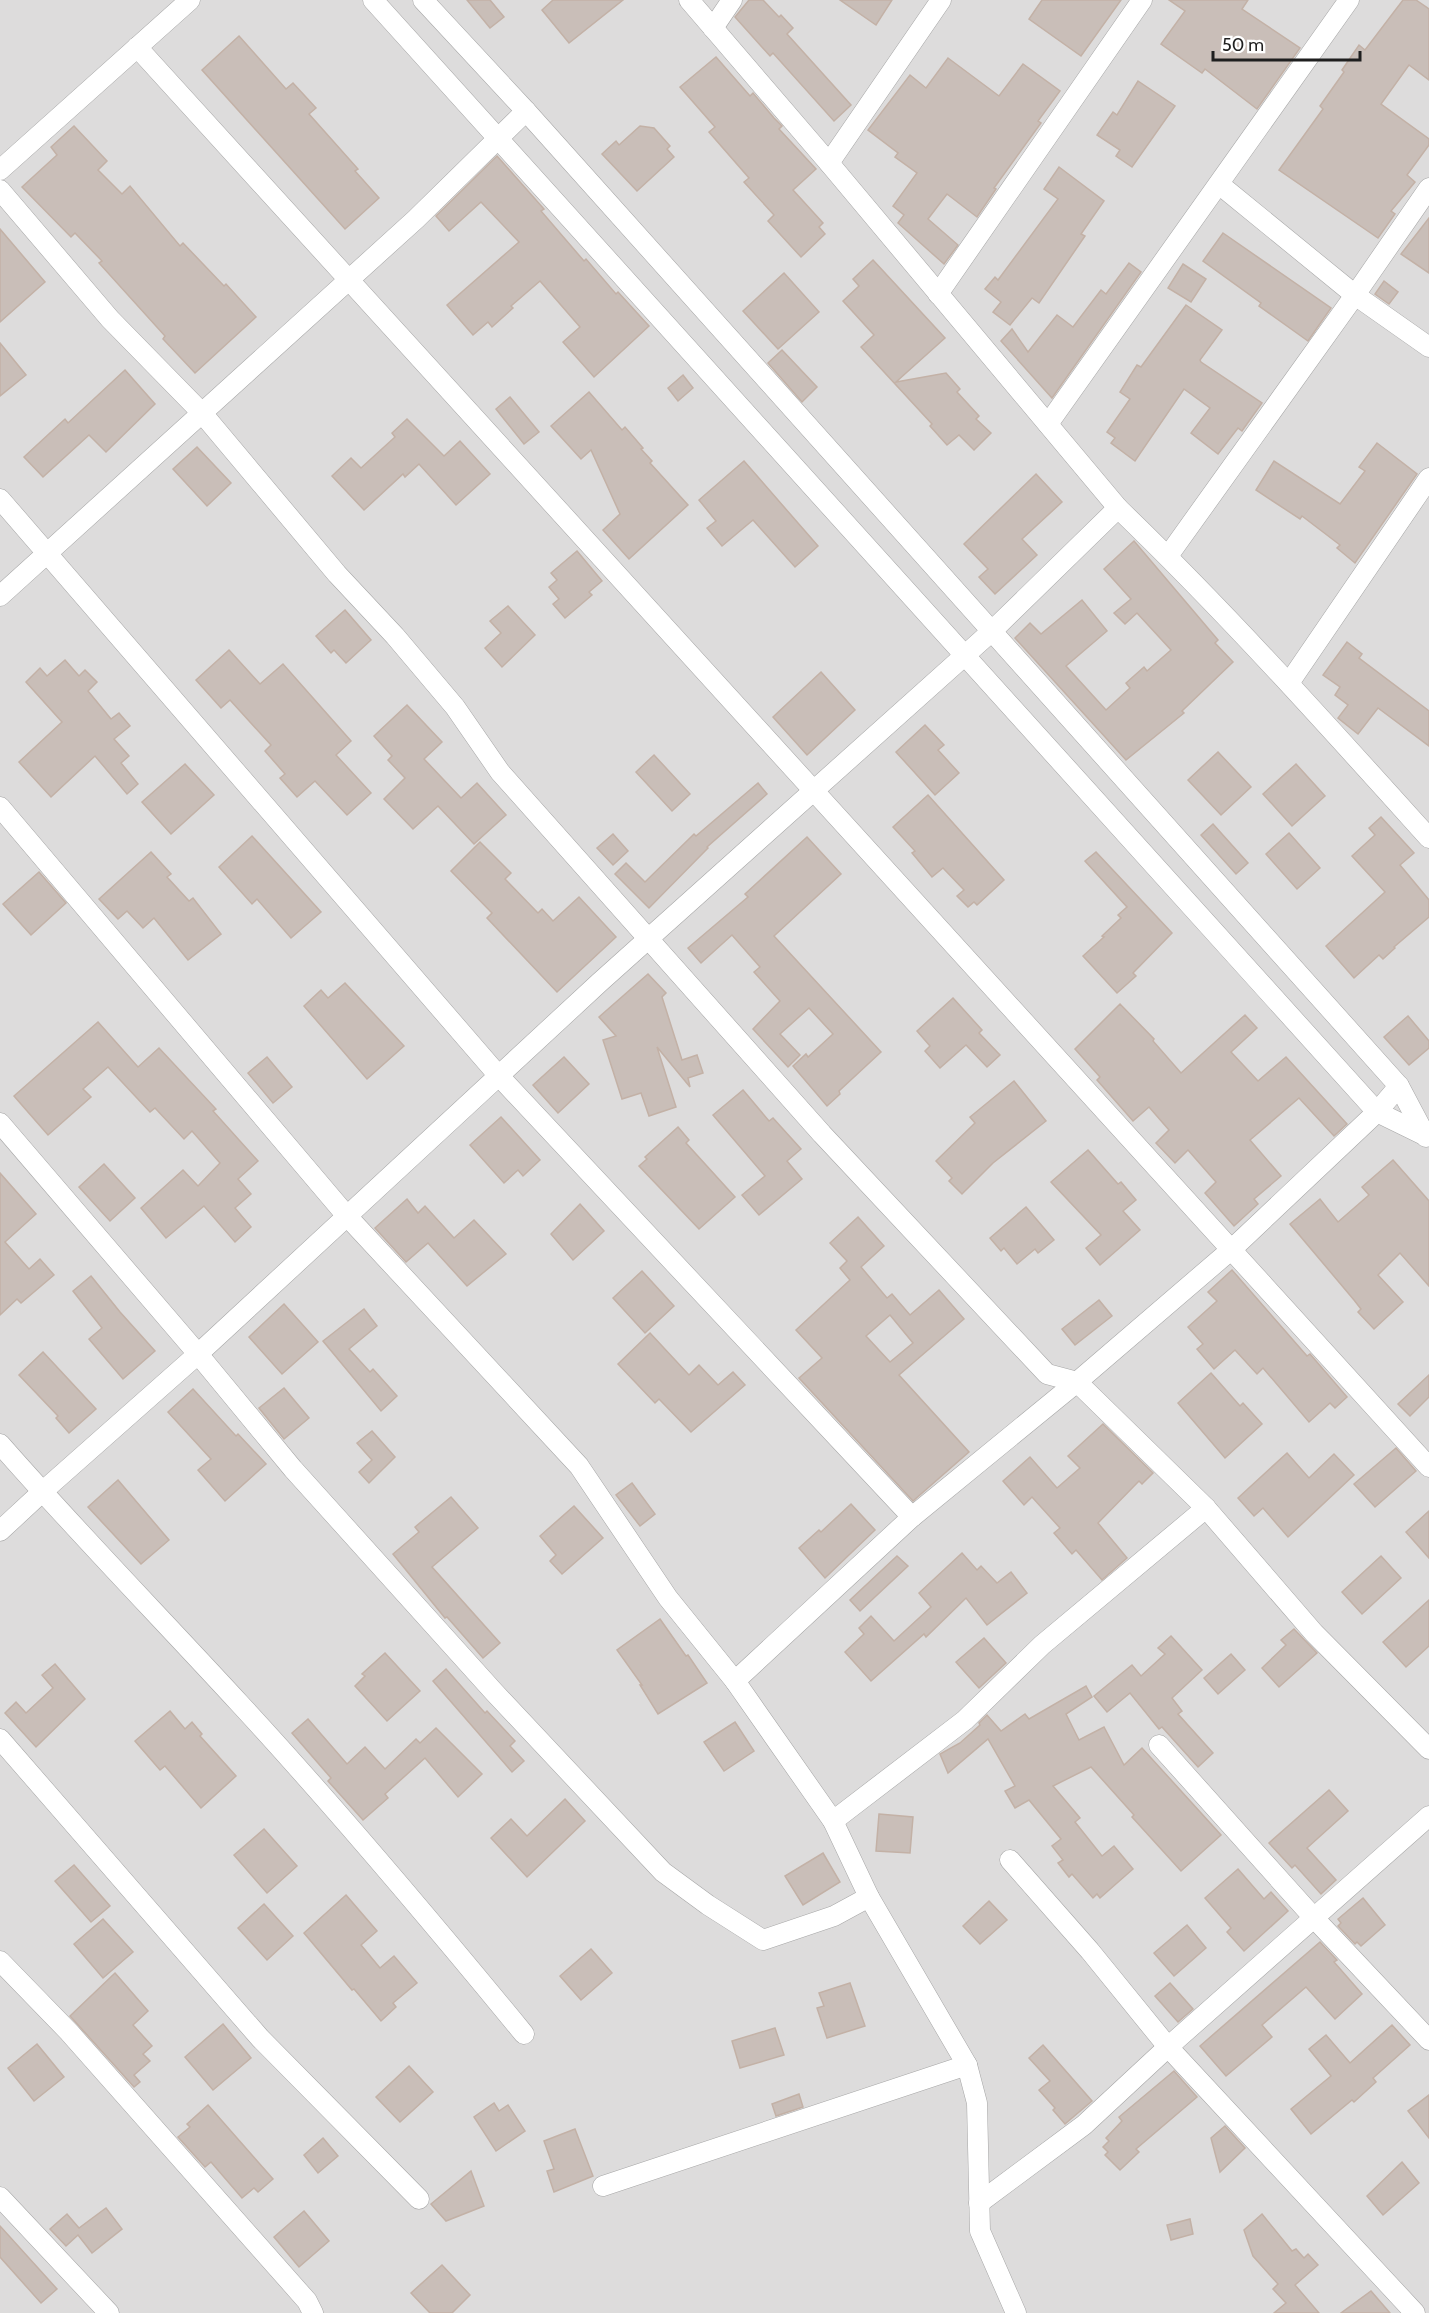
<svg xmlns="http://www.w3.org/2000/svg" width="1429" height="2313" viewBox="0 0 1429 2313" font-family="Cabin,sans-serif">
	<style>
		.residential { fill: #dddcdc }
		.building { fill: #c9beb8; stroke: #c3b1a6; stroke-width: 1.5; fill-rule: evenodd }
		.lines { fill: none; stroke-linecap: round; stroke-linejoin: round }
		.street-casing { stroke: #a6a6a6; stroke-width: 21 }
		.street { stroke: #fff; stroke-width: 20 }
	</style>
	<rect width="100%" height="100%" fill="#f1ece5"/>
	<rect class="residential" x="0" y="0" width="1429" height="2313"/>
	<g class="building">
		<path d="M467 0H490L504 17 490 28Z"/>
		<path d="M553 0H623L569 43 542 10Z"/>
		<path d="M749 0H763L779 17 781 15 793 28 787 34 851 105 834 121 773 53 770 56 735 17Z"/>
		<path d="M840 0H892L876 25Z"/>
		<path d="M1042 0H1121L1081 56 1029 19Z"/>
		<path d="M1169 0H1248L1242 9 1300 48 1257 109 1205 69 1202 73 1161 44 1185 11Z"/>
		<path d="M1403 0H1416L1429 9V80L1409 65 1381 104 1429 139V145L1407 175 1415 182 1391 211 1395 214 1378 238 1279 170 1323 109 1320 106 1344 72 1342 70 1359 45 1365 50Z"/>
		<path d="M239 36 286 89 293 83 316 108 309 114 358 169 355 171 379 198 345 229 202 70Z"/>
		<path d="M716 57 750 96 753 93 774 118 782 126 779 129 816 169 793 190 823 223 819 227 825 234 801 257 768 221 774 215 744 182 749 178 709 132 715 127 680 87Z"/>
		<path d="M948 58 999 96 1023 64 1060 91 1038 121 1041 123 994 188 996 189 977 217 947 194 928 219 958 245 944 264 898 223 904 215 893 206 917 173 895 157 898 153 868 130 910 75 926 88Z"/>
		<path d="M1138 81 1175 106 1132 167 1116 156 1120 150 1097 135 1113 112 1117 115Z"/>
		<path d="M74 126 107 161 98 170 122 194 130 186 180 246 183 243 224 286 226 284 256 317 195 373 163 339 165 336 99 263 102 261 75 233 71 237 22 187 57 155 51 147Z"/>
		<path d="M640 126 654 128 670 146 667 149 674 157 637 191 602 154 616 141 619 145Z"/>
		<path d="M497 156 544 209 541 211 584 261 586 259 616 294 618 292 649 326 594 377 563 342 580 327 540 281 511 306 513 308 492 327 488 322 473 335 447 305 519 242 481 202 449 231 436 216Z"/>
		<path d="M1059 167 1104 201 1081 234 1085 236 1039 303 1032 298 1010 325 993 312 1001 302 985 289 995 277 998 280 1058 199 1044 189Z"/>
		<path d="M1429 218V273L1401 254Z"/>
		<path d="M0 229 45 282 0 322Z"/>
		<path d="M1223 233 1331 308 1308 341 1259 306 1261 303 1203 261Z"/>
		<path d="M873 260 945 338 896 382 946 373 960 389 957 392 979 416 976 419 991 433 974 450 959 435 947 445 930 426 932 424 861 347 874 335 843 301 859 286 853 279Z"/>
		<path d="M1129 263 1141 272 1052 398 1001 341 1012 329 1028 352 1057 315 1073 327 1101 290 1106 294Z"/>
		<path d="M1183 264 1206 279 1191 302 1168 288Z"/>
		<path d="M784 273 819 312 778 349 743 311Z"/>
		<path d="M1384 281 1398 292 1389 304 1375 294Z"/>
		<path d="M1186 305 1222 330 1200 360 1201 362 1262 403 1242 431 1238 428 1218 454 1191 433 1210 408 1184 389 1135 461 1111 443 1115 438 1107 432 1130 399 1120 392 1137 365 1141 367Z"/>
		<path d="M0 343 26 375 0 396Z"/>
		<path d="M782 350 817 387 802 402 768 363Z"/>
		<path d="M125 370 155 404 106 452 89 435 43 477 24 457 65 419 68 423Z"/>
		<path d="M683 375 693 388 678 401 668 388Z"/>
		<path d="M589 392 622 430 625 427 643 448 641 449 652 461 650 463 688 505 629 559 603 530 620 514 591 450 581 459 551 426Z"/>
		<path d="M510 397 539 432 524 444 496 409Z"/>
		<path d="M407 419 444 456 460 441 490 474 456 505 419 464 405 477 403 474 364 510 332 476 351 458 361 468 395 437 392 433Z"/>
		<path d="M1377 443 1417 474 1355 563 1337 548 1340 545 1302 516 1300 519 1256 490 1274 461 1340 504 1365 471 1359 467Z"/>
		<path d="M197 447 231 483 207 506 173 469Z"/>
		<path d="M744 461 818 546 795 567 753 520 722 546 707 528 716 521 699 500Z"/>
		<path d="M1036 474 1062 502 1022 539 1037 555 995 594 979 577 988 569 964 544Z"/>
		<path d="M1134 541 1218 640 1215 643 1233 662 1182 711 1184 713 1126 760 1015 638 1030 623 1041 634 1082 600 1107 631 1066 666 1106 710 1130 688 1126 683 1144 667 1147 671 1171 650 1137 613 1125 624 1114 613 1131 599 1104 569Z"/>
		<path d="M577 551 602 581 589 592 592 595 565 618 553 604 559 599 549 587 557 580 551 573Z"/>
		<path d="M508 606 535 635 502 667 485 648 501 633 490 621Z"/>
		<path d="M345 610 371 640 346 663 334 650 331 653 316 636Z"/>
		<path d="M1347 642 1362 654 1359 658 1429 711V746L1378 708 1358 734 1338 718 1348 705 1335 695 1340 687 1323 675Z"/>
		<path d="M229 650 260 684 283 664 351 741 336 755 371 793 347 815 315 781 297 797 280 778 285 774 265 751 271 745 230 700 221 708 196 680Z"/>
		<path d="M65 660 79 676 85 670 97 682 88 691 111 719 119 713 130 726 114 739 129 756 121 763 138 784 127 794 95 756 51 797 19 762 62 722 26 682 40 668 47 676Z"/>
		<path d="M821 672 855 710 807 755 773 717Z"/>
		<path d="M407 705 442 742 424 759 461 798 477 783 506 815 474 844 438 806 413 829 384 799 405 778 388 760 392 756 374 736Z"/>
		<path d="M925 725 944 745 938 750 959 773 935 795 896 752Z"/>
		<path d="M1218 752 1251 787 1221 815 1188 780Z"/>
		<path d="M654 755 690 794 672 811 636 772Z"/>
		<path d="M185 764 214 795 171 834 142 802Z"/>
		<path d="M1296 764 1325 796 1292 826 1263 794Z"/>
		<path d="M758 783 767 794 707 847 708 848 649 908 615 874 626 863 645 882 694 834 696 836Z"/>
		<path d="M928 795 1004 880 977 905 974 902 968 907 957 896 964 890 943 868 932 877 912 853 915 851 893 827Z"/>
		<path d="M1381 817 1414 853 1400 865 1429 900V917L1394 947 1395 948 1383 959 1379 955 1354 978 1326 946 1385 892 1352 856 1375 835 1369 828Z"/>
		<path d="M1213 824 1248 863 1236 874 1201 835Z"/>
		<path d="M1289 833 1320 868 1297 889 1266 854Z"/>
		<path d="M613 834 628 851 613 865 597 848Z"/>
		<path d="M252 836 321 912 291 938 257 899 252 904 219 867Z"/>
		<path d="M807 837 841 874 774 936 881 1052 839 1091 840 1094 827 1106 793 1066 806 1054 808 1057 833 1034 809 1008 780 1034 800 1055 788 1067 753 1029 780 1001 754 972 760 967 732 935 701 963 688 948 748 897 745 894Z"/>
		<path d="M480 842 511 873 505 879 538 913 542 909 553 921 579 897 616 937 557 992 487 918 492 913 451 871Z"/>
		<path d="M151 852 171 874 167 877 189 901 193 898 221 934 188 960 154 918 143 928 127 911 118 919 99 899Z"/>
		<path d="M1096 852 1172 933 1133 973 1136 976 1117 993 1083 956 1104 937 1102 936 1121 918 1118 915 1127 907 1085 861Z"/>
		<path d="M39 872 66 903 31 935 3 904Z"/>
		<path d="M648 974 666 993 662 997 682 1060 697 1055 703 1073 688 1078 690 1087 657 1047 676 1107 649 1116 641 1093 622 1099 603 1040 616 1036 599 1017Z"/>
		<path d="M345 983 404 1046 367 1079 304 1006 321 990 328 998Z"/>
		<path d="M953 998 982 1030 979 1033 1000 1055 987 1067 966 1045 940 1068 925 1051 930 1046 917 1031Z"/>
		<path d="M1120 1004 1154 1039 1153 1041 1181 1073 1245 1015 1257 1028 1231 1052 1258 1081 1286 1057 1347 1124 1334 1136 1299 1098 1250 1140 1281 1176 1254 1199 1258 1204 1234 1226 1205 1193 1216 1182 1188 1150 1175 1163 1156 1143 1169 1130 1149 1107 1133 1121 1097 1080 1100 1077 1075 1049Z"/>
		<path d="M1408 1016 1429 1041V1048L1409 1065 1384 1037Z"/>
		<path d="M98 1022 138 1067 159 1048 216 1109 213 1111 258 1161 238 1179 251 1194 235 1208 251 1227 235 1242 204 1206 166 1238 141 1208 183 1170 198 1186 220 1163 192 1131 184 1139 155 1108 150 1112 108 1067 83 1089 91 1097 48 1135 14 1096Z"/>
		<path d="M267 1057 292 1087 273 1103 248 1073Z"/>
		<path d="M564 1057 589 1084 558 1113 533 1085Z"/>
		<path d="M1014 1081 1046 1121 993 1163 962 1194 949 1181 952 1178 936 1161 975 1123 970 1117Z"/>
		<path d="M743 1090 769 1121 773 1118 801 1149 787 1161 802 1179 759 1215 742 1195 765 1176 713 1115Z"/>
		<path d="M501 1117 540 1160 523 1176 518 1170 504 1183 470 1145Z"/>
		<path d="M678 1127 689 1140 686 1143 735 1197 699 1229 639 1166 647 1159 645 1157Z"/>
		<path d="M1088 1150 1118 1184 1121 1182 1136 1200 1123 1211 1140 1230 1100 1265 1086 1248 1101 1235 1051 1182Z"/>
		<path d="M1393 1160 1429 1201V1286L1400 1253 1378 1275 1403 1302 1374 1329 1358 1312 1361 1309 1354 1300 1290 1224 1320 1199 1338 1222 1369 1195 1362 1187Z"/>
		<path d="M104 1164 135 1198 110 1221 79 1187Z"/>
		<path d="M0 1173 36 1214 5 1242 29 1269 40 1259 54 1275 21 1303 17 1299 0 1315Z"/>
		<path d="M407 1199 418 1213 425 1206 454 1238 474 1220 506 1254 467 1286 428 1243 406 1262 375 1228Z"/>
		<path d="M580 1204 604 1231 573 1260 551 1234Z"/>
		<path d="M1026 1207 1054 1240 1038 1253 1035 1249 1017 1264 1004 1248 1001 1251 990 1238Z"/>
		<path d="M858 1217 884 1246 861 1267 887 1298 892 1294 910 1315 939 1290 964 1319 899 1375 969 1452 913 1501 799 1378 822 1358 796 1330 850 1280 840 1268 847 1261 830 1243ZM890 1315 913 1343 890 1362 866 1336Z"/>
		<path d="M1232 1270 1307 1356 1310 1354 1347 1397 1335 1408 1330 1403 1309 1422 1263 1368 1257 1374 1235 1350 1214 1369 1197 1349 1203 1344 1188 1327 1217 1301 1208 1292Z"/>
		<path d="M642 1271 674 1306 645 1333 613 1298Z"/>
		<path d="M91 1276 120 1312 155 1351 123 1379 89 1339 102 1328 73 1291Z"/>
		<path d="M1099 1300 1112 1316 1075 1345 1062 1329Z"/>
		<path d="M284 1304 318 1342 282 1374 249 1337Z"/>
		<path d="M364 1309 377 1326 349 1349 370 1372 373 1369 397 1396 381 1411 323 1341Z"/>
		<path d="M650 1333 689 1375 699 1365 718 1385 733 1372 745 1385 691 1432 659 1399 655 1403 618 1364Z"/>
		<path d="M43 1352 96 1409 69 1433 56 1418 58 1416 19 1375Z"/>
		<path d="M1211 1373 1240 1406 1243 1403 1262 1424 1225 1458 1178 1403Z"/>
		<path d="M1429 1375V1397L1410 1416 1398 1404Z"/>
		<path d="M284 1388 309 1418 284 1439 259 1408Z"/>
		<path d="M193 1389 236 1436 238 1434 266 1464 225 1501 198 1470 211 1459 168 1412Z"/>
		<path d="M1103 1424 1153 1473 1142 1484 1139 1481 1098 1523 1127 1558 1102 1580 1076 1550 1072 1554 1054 1533 1060 1528 1032 1497 1024 1505 1003 1481 1030 1457 1057 1488 1080 1468 1068 1456Z"/>
		<path d="M372 1431 395 1457 369 1483 359 1472 372 1460 357 1443Z"/>
		<path d="M1396 1448 1416 1471 1375 1507 1354 1484Z"/>
		<path d="M1287 1453 1309 1478 1334 1454 1354 1475 1288 1537 1263 1508 1254 1516 1238 1498Z"/>
		<path d="M118 1480 169 1540 141 1564 88 1507Z"/>
		<path d="M632 1483 655 1514 640 1526 616 1495Z"/>
		<path d="M451 1497 478 1528 432 1567 500 1643 483 1658 447 1617 445 1618 393 1554 419 1532 415 1527Z"/>
		<path d="M851 1504 875 1530 825 1578 799 1548 819 1530 821 1532Z"/>
		<path d="M574 1506 603 1538 562 1574 550 1561 556 1555 540 1536Z"/>
		<path d="M1429 1511V1558L1406 1532Z"/>
		<path d="M962 1553 977 1570 981 1566 997 1583 1011 1572 1027 1593 987 1625 966 1598 926 1637 924 1634 871 1681 845 1652 864 1634 859 1628 871 1616 894 1641 931 1607 919 1593Z"/>
		<path d="M897 1556 908 1566 860 1611 850 1600Z"/>
		<path d="M1381 1556 1401 1578 1362 1614 1342 1592Z"/>
		<path d="M1429 1600V1646L1406 1667 1383 1642Z"/>
		<path d="M660 1619 686 1656 688 1655 707 1683 658 1714 640 1685H642L617 1650Z"/>
		<path d="M1294 1629 1317 1653 1279 1687 1262 1668 1286 1645 1281 1640Z"/>
		<path d="M1171 1636 1202 1670 1172 1698 1182 1711 1178 1714 1213 1753 1198 1767 1162 1727 1159 1729 1130 1693 1107 1712 1094 1696 1132 1665 1141 1676 1165 1654 1158 1648Z"/>
		<path d="M984 1638 1006 1663 979 1688 956 1662Z"/>
		<path d="M385 1653 420 1691 387 1721 355 1686 365 1676 362 1674Z"/>
		<path d="M1231 1654 1245 1670 1218 1694 1204 1678Z"/>
		<path d="M55 1664 85 1699 36 1747 5 1713 16 1702 26 1713 53 1688 42 1675Z"/>
		<path d="M446 1669 485 1713 487 1711 515 1741 510 1746 524 1761 512 1772 433 1681Z"/>
		<path d="M1086 1686 1092 1697 1066 1714 1079 1740 1104 1727 1124 1765 1142 1748 1221 1835 1181 1871 1132 1817 1134 1815 1091 1767 1053 1786 1080 1818 1075 1822 1102 1856 1114 1846 1133 1869 1100 1898 1097 1894 1093 1898 1072 1874 1069 1877 1058 1863 1063 1860 1052 1846 1061 1839 1029 1800 1015 1808 1005 1791 1015 1786 988 1739 948 1773 940 1754 960 1743 980 1725 979 1723 987 1715 1001 1731 1025 1714 1029 1719Z"/>
		<path d="M170 1711 185 1729 192 1722 202 1734 200 1736 236 1776 201 1808 165 1766 160 1770 135 1741Z"/>
		<path d="M308 1719 347 1764 365 1747 385 1769 416 1739 420 1743 436 1728 482 1774 458 1797 425 1758 385 1794 388 1798 363 1820 328 1781 331 1778 292 1733Z"/>
		<path d="M735 1722 754 1751 724 1771 704 1742Z"/>
		<path d="M1329 1790 1348 1811 1307 1848 1336 1880 1321 1894 1295 1865 1292 1868 1269 1843Z"/>
		<path d="M565 1799 585 1821 527 1877 491 1838 511 1819 527 1836Z"/>
		<path d="M879 1814 913 1817 910 1853 876 1851Z"/>
		<path d="M264 1829 297 1866 267 1893 234 1855Z"/>
		<path d="M823 1853 840 1882 803 1905 785 1876Z"/>
		<path d="M74 1865 110 1906 91 1922 55 1881Z"/>
		<path d="M1238 1869 1264 1899 1271 1892 1288 1911 1244 1951 1227 1932 1231 1928 1205 1898Z"/>
		<path d="M346 1895 377 1931 361 1945 380 1968 394 1956 417 1983 393 2003 396 2007 381 2021 354 1989 352 1990 304 1933Z"/>
		<path d="M1363 1898 1385 1925 1361 1946 1357 1942 1355 1944 1338 1926 1341 1923 1338 1919Z"/>
		<path d="M989 1901 1007 1920 980 1944 963 1926Z"/>
		<path d="M264 1904 293 1936 267 1960 238 1928Z"/>
		<path d="M103 1919 133 1952 103 1978 74 1944Z"/>
		<path d="M1187 1925 1206 1948 1174 1976 1154 1953Z"/>
		<path d="M1320 1942 1337 1960 1334 1962 1362 1994 1335 2019 1306 1987 1262 2025 1272 2037 1226 2076 1200 2046Z"/>
		<path d="M591 1949 612 1973 581 2000 560 1976Z"/>
		<path d="M115 1973 148 2011 133 2025 152 2046 143 2054 150 2061 134 2075 140 2082 134 2087 70 2016Z"/>
		<path d="M850 1983 865 2026 827 2038 817 2008 824 2006 819 1993Z"/>
		<path d="M1170 1983 1193 2009 1178 2022 1155 1996Z"/>
		<path d="M223 2024 251 2058 213 2090 185 2057Z"/>
		<path d="M1392 2025 1410 2045 1373 2078 1376 2082 1354 2102 1352 2100 1311 2134 1291 2109 1331 2076 1309 2049 1326 2035 1350 2063Z"/>
		<path d="M775 2028 784 2055 740 2068 732 2041Z"/>
		<path d="M37 2044 64 2077 34 2101 8 2068Z"/>
		<path d="M1043 2045 1092 2101 1065 2124 1053 2110 1055 2108 1039 2090 1050 2081 1029 2058Z"/>
		<path d="M409 2066 433 2092 400 2122 376 2097Z"/>
		<path d="M1174 2071 1197 2097 1136 2149 1139 2152 1120 2170 1105 2155 1108 2152 1103 2147 1109 2141 1106 2138 1122 2121 1119 2117Z"/>
		<path d="M799 2094 803 2107 776 2116 772 2104Z"/>
		<path d="M1429 2095V2138L1408 2111Z"/>
		<path d="M494 2103 499 2111 508 2105 525 2131 496 2151 474 2117Z"/>
		<path d="M208 2105 273 2179 258 2192 254 2188 242 2198 211 2162 205 2167 178 2137 190 2127 187 2124Z"/>
		<path d="M1225 2126 1245 2148 1220 2172 1211 2138Z"/>
		<path d="M575 2129 593 2176 554 2192 547 2171 554 2169 544 2141Z"/>
		<path d="M323 2138 338 2156 318 2173 304 2155Z"/>
		<path d="M1402 2162 1419 2183 1383 2215 1367 2196Z"/>
		<path d="M471 2171 484 2206 446 2221 431 2204Z"/>
		<path d="M106 2208 122 2229 92 2253 78 2235 66 2246 50 2229 67 2214 79 2228Z"/>
		<path d="M304 2211 329 2241 299 2267 274 2237Z"/>
		<path d="M1262 2214 1292 2251 1296 2249 1304 2258 1308 2254 1318 2265 1295 2285 1319 2313H1274L1286 2303 1273 2289 1278 2284 1253 2256 1244 2230Z"/>
		<path d="M1190 2219 1193 2234 1171 2240 1167 2225Z"/>
		<path d="M0 2226 57 2289 41 2303 0 2257Z"/>
		<path d="M442 2265 470 2295 452 2313H430L411 2293Z"/>
		<path d="M1371 2291 1390 2313H1341Z"/>
	</g>
	<g class="lines">
		<defs>
			<g id="street">
				<path d="M373 0 1377 1112 1424 1135"/>
				<path d="M423 0 526 111 1399 1086 1426 1137"/>
				<path d="M689 0 829 163 1118 508C1227 613 1328 726 1429 838"/>
				<path d="M713 28 732 0"/>
				<path d="M137 47 1429 1467"/>
				<path d="M829 163 941 0"/>
				<path d="M0 170 190 0"/>
				<path d="M1219 184 1355 295 1429 347"/>
				<path d="M0 190 110 319 202 413 337 574 395 636 455 707 500 772 822 1134 1047 1374 1077 1382 1206 1508 1314 1633 1429 1749"/>
				<path d="M938 294 1142 0"/>
				<path d="M1048 424 1349 0"/>
				<path d="M0 499 498 1075 912 1517"/>
				<path d="M1168 556 1355 295 1429 188"/>
				<path d="M0 596 416 219 526 111"/>
				<path d="M1289 683 1429 478"/>
				<path d="M0 807 346 1215 579 1466 668 1598 735 1681 833 1821 869 1897 967 2065 977 2103 980 2231 1016 2313"/>
				<path d="M0 1123 198 1354 293 1469 494 1692 663 1872 708 1905 763 1940 834 1916 869 1897"/>
				<path d="M0 1444C78 1533 160 1617 240 1704 338 1810 432 1922 524 2034"/>
				<path d="M0 1531 42 1492 198 1354 600 982 992 631 1118 508"/>
				<path d="M735 1681 912 1517 1077 1382 1232 1249 1377 1112 1399 1086"/>
				<path d="M0 1739 260 2038 419 2199"/>
				<path d="M1159 1745 1314 1918 1429 2040"/>
				<path d="M833 1821 965 1720 1042 1645 1206 1508"/>
				<path d="M1010 1860 1090 1951 1168 2047 1415 2313"/>
				<path d="M0 1961 69 2032 307 2301 313 2313"/>
				<path d="M603 2186 967 2065"/>
				<path d="M0 2197 109 2313"/>
				<path d="M979 2203 1084 2125 1168 2047 1429 1816"/>
			</g>
		</defs>
		<use href="#street" class="street-casing"/>
		<use href="#street" class="street"/>
	</g>
	<path d="M1213 51v9h147v-9" fill="none" stroke="#1f1f1f" stroke-width="3"/>
	<text x="1222" y="51" font-size="18" fill="#1f1f1f" stroke="#ffffff" stroke-width="4.5" paint-order="stroke">50 m</text>
</svg>
